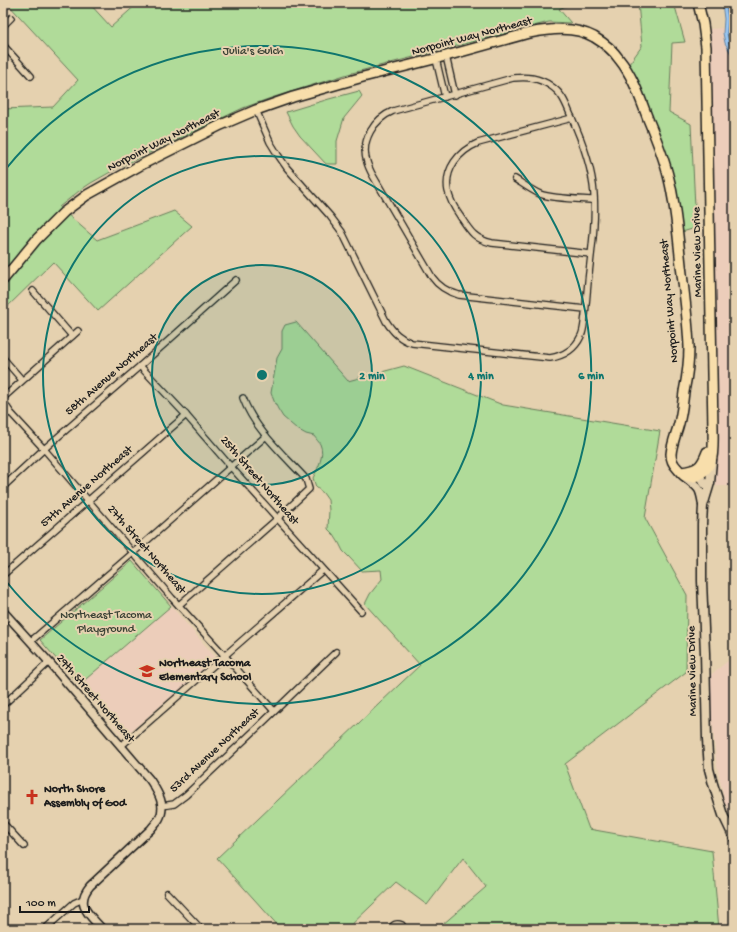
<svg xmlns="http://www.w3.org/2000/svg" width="737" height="932" viewBox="0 0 737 932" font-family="'Gochi Hand',sans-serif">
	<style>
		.built { fill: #eccdba }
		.green { fill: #b0db99; stroke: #667c5a }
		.water { fill: #98c6f3; stroke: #66829d }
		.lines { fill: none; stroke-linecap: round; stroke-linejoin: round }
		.shore { stroke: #4e6072; stroke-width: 1 }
		.minor-casing { stroke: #1c1c1c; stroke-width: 8 }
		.tertiary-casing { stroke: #1c1c1c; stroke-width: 10 }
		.secondary-casing { stroke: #1c1c1c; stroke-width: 11 }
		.primary-casing { stroke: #1c1c1c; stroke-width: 12 }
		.minor { stroke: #e5d1af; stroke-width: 5.5 }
		.tertiary { stroke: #e5d1af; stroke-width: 7 }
		.secondary { stroke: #e5d1af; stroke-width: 8 }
		.primary { stroke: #f8deab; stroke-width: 9 }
		.ring { fill: none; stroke: #0f766e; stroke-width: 2 }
		.labels { text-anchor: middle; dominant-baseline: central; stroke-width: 4; stroke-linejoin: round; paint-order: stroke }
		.street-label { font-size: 12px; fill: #1c1c1c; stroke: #e5d1af }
		.park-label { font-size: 12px; fill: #3a4235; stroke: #e5d1af }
		.poi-label { font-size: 12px; font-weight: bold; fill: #1c1c1c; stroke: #e5d1af; text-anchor: start }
		.centre { fill: #0f766e; stroke: #e5d1af; stroke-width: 2 }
		.ring-label { font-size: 12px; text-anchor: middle; font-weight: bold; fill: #0f766e; stroke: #e5d1af; stroke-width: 4; stroke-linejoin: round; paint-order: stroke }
	</style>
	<rect width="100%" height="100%" fill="#e5d1af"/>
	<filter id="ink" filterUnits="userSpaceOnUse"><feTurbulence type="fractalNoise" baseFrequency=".025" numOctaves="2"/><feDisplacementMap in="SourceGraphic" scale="8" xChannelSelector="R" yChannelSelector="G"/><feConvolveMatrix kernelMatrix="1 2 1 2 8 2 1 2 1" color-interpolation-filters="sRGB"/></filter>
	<g filter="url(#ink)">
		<g class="built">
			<path d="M723 28 725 43 734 59V486H716V369L709 29Z"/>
			<path d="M171 606 216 658 124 737 79 685Z"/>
			<path d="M734 656V822L724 800 716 760 708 677Z"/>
		</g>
		<g class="green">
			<path d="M7 3H89L111 27 138 3H572L559 9 571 23 549 22 348 74 271 98 243 108 195 131 114 170 91 183 79 191 59 207 97 240 174 211 192 226 98 311 53 262 3 311V109L53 107 78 80Z"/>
			<path d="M638 3H674L685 42 672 43 669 112 691 124 696 228 682 232 674 178 665 151 634 74 629 64 642 46Z"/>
			<path d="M359 91 362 96 344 118 337 141V164H326L300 136 293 126 286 112 329 99Z"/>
			<path d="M296 322 348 381 404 366 503 405 660 431 645 518 687 595 686 672 565 764 589 829 712 851 719 929H441L442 925 486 887 463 858 427 905 396 882 347 929H281L217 858 420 665 365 604 370 594 382 579 381 570 362 571 349 557 343 551 339 543 334 535 328 529 329 510 328 500 323 493 316 487 313 478C318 468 325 455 320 444 319 442 316 439 314 436L306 434 297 429 283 417 278 409 274 401 271 393 277 358 282 349V331L285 325Z"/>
			<path d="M132 561 171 606 79 685 40 640Z"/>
		</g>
		<path class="water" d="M722 3H734V59L725 43 723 33 724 19Z"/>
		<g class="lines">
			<path class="shore" d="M726 3 728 19 727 33 729 42 734 51"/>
			<defs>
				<g id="minor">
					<path d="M3 26 11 18"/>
					<path d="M3 45 31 76"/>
					<path d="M446 56 455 95"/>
					<path d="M436 59 445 97"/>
					<path d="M256 110 270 142 278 155 287 168 330 216 342 232 386 321C393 332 400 339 412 343L550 358C563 356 575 349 581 336 584 330 584 322 585 316 586 304 587 293 588 282 591 253 596 224 594 194 592 167 582 140 571 116 566 104 562 93 551 86 538 77 528 77 513 78L393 111C374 119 360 141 367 162 368 166 370 170 372 174L432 277C439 287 448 292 459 295L585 309"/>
					<path d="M572 118 478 143C459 151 444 169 448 191 450 200 455 209 460 216 470 231 474 239 492 243L591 254"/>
					<path d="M515 179C523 184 531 190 540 194 554 199 579 199 594 200"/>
					<path d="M33 291 72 336"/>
					<path d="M3 358 22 380"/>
					<path d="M140 366 186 415 231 467 361 611"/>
					<path d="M3 398 78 331"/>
					<path d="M3 401 10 412 44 449 172 598 225 656 274 711"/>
					<path d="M3 417 10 412"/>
					<path d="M3 487 44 449 140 366 236 280"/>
					<path d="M3 575 186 415"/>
					<path d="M179 605 277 519 309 489 306 479C284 455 254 429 243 398"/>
					<path d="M31 641 134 552 266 436"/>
					<path d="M3 705 49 662"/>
					<path d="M121 746 323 570"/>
					<path d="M162 806 174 804 186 795 256 729 336 652"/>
					<path d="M3 823 24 846"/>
					<path d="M167 893 201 929"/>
					<path d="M45 929 74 903 83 899"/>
					<path d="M391 929C393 924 397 923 402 925L404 929"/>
				</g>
				<path id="tertiary" d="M3 611 49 662 150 780C157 791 167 805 159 819 157 822 153 826 151 829L90 886C74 905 90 915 102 929"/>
				<g id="secondary">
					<path d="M712 461 710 483 703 506 702 524V581L705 653 707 740 709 769 713 784 723 815 734 838"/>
					<path d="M692 473 700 477 705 484"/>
					<path d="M684 476C698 488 700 485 703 505"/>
				</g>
				<g id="primary">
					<path d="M3 280 37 239 64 212 87 195 139 166 221 125 256 110 293 97 363 77 446 56 529 33C551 29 574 26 594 37 604 43 613 50 619 59 633 76 640 98 648 119 656 138 664 158 669 179 676 207 678 237 681 265 684 292 688 320 689 347 689 362 687 377 684 392 683 401 682 410 680 419 678 430 672 442 671 454 671 459 673 464 677 468 679 470 682 475 685 476 696 481 708 470 711 461 714 455 713 435 713 428L706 47 703 24 698 3"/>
					<path d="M681 472C697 470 701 468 707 452"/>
				</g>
			</defs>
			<use href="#minor" class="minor-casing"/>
			<use href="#tertiary" class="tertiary-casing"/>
			<use href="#secondary" class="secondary-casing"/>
			<use href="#primary" class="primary-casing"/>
			<use href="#minor" class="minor"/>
			<use href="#tertiary" class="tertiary"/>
			<use href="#secondary" class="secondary"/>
			<use href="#primary" class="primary"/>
		</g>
	</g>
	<circle cx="262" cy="375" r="110" fill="#0f766e" fill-opacity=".12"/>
	<g class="ring">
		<circle cx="262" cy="375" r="110"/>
		<circle cx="262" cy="375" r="219"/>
		<path d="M5 170A329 329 0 1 1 5 580"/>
	</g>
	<defs>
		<symbol id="school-bare" viewBox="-9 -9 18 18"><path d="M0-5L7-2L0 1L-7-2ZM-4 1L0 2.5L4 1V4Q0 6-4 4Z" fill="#c8321e" stroke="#e5d1af" stroke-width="2.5" paint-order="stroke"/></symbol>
		<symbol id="church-bare" viewBox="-9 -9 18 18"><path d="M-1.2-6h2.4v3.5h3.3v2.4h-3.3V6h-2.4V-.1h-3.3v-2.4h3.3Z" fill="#c8321e" stroke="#e5d1af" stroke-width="2.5" paint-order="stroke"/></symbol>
	</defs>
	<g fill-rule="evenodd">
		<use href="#school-bare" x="136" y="660" width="22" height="22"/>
		<use href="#church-bare" x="21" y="786" width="22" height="22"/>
	</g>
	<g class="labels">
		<g class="street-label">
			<text transform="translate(472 37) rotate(-15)">Norpoint Way Northeast</text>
			<text transform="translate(164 141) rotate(-27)">Norpoint Way Northeast</text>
			<text transform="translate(698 252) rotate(-91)">Marine View Drive</text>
			<text transform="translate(670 301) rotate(-95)">Norpoint Way Northeast</text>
			<text transform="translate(112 375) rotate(-41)">58th Avenue Northeast</text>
			<text transform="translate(259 481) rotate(49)">25th Street Northeast</text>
			<text transform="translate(87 487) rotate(-41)">57th Avenue Northeast</text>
			<text transform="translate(146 550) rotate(49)">27th Street Northeast</text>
			<text transform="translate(693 671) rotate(-91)">Marine View Drive</text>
			<text transform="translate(95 699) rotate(49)">29th Street Northeast</text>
			<text transform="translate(215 751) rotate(-43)">53rd Avenue Northeast</text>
		</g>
		<g class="park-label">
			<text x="253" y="52">Julia's Gulch</text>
			<text x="106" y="616">Northeast Tacoma<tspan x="106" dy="14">Playground</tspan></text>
		</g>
		<g class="poi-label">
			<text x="159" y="664">Northeast Tacoma<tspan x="159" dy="14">Elementary School</tspan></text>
			<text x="44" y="790">North Shore<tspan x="44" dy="14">Assembly of God</tspan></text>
		</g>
	</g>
	<circle cx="262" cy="375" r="6" class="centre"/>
	<g class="ring-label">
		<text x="372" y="379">2 min</text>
		<text x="481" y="379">4 min</text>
		<text x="591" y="379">6 min</text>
	</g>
	<rect width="737" height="932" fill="none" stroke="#e5d1af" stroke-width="16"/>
	<rect x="8" y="8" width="721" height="916" fill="none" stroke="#1c1c1c" stroke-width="1.5" filter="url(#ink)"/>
	<path d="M20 906v6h69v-6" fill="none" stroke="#1c1c1c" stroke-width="2"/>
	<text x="26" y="906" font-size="12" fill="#1c1c1c" stroke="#e5d1af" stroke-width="3" paint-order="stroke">100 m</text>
</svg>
